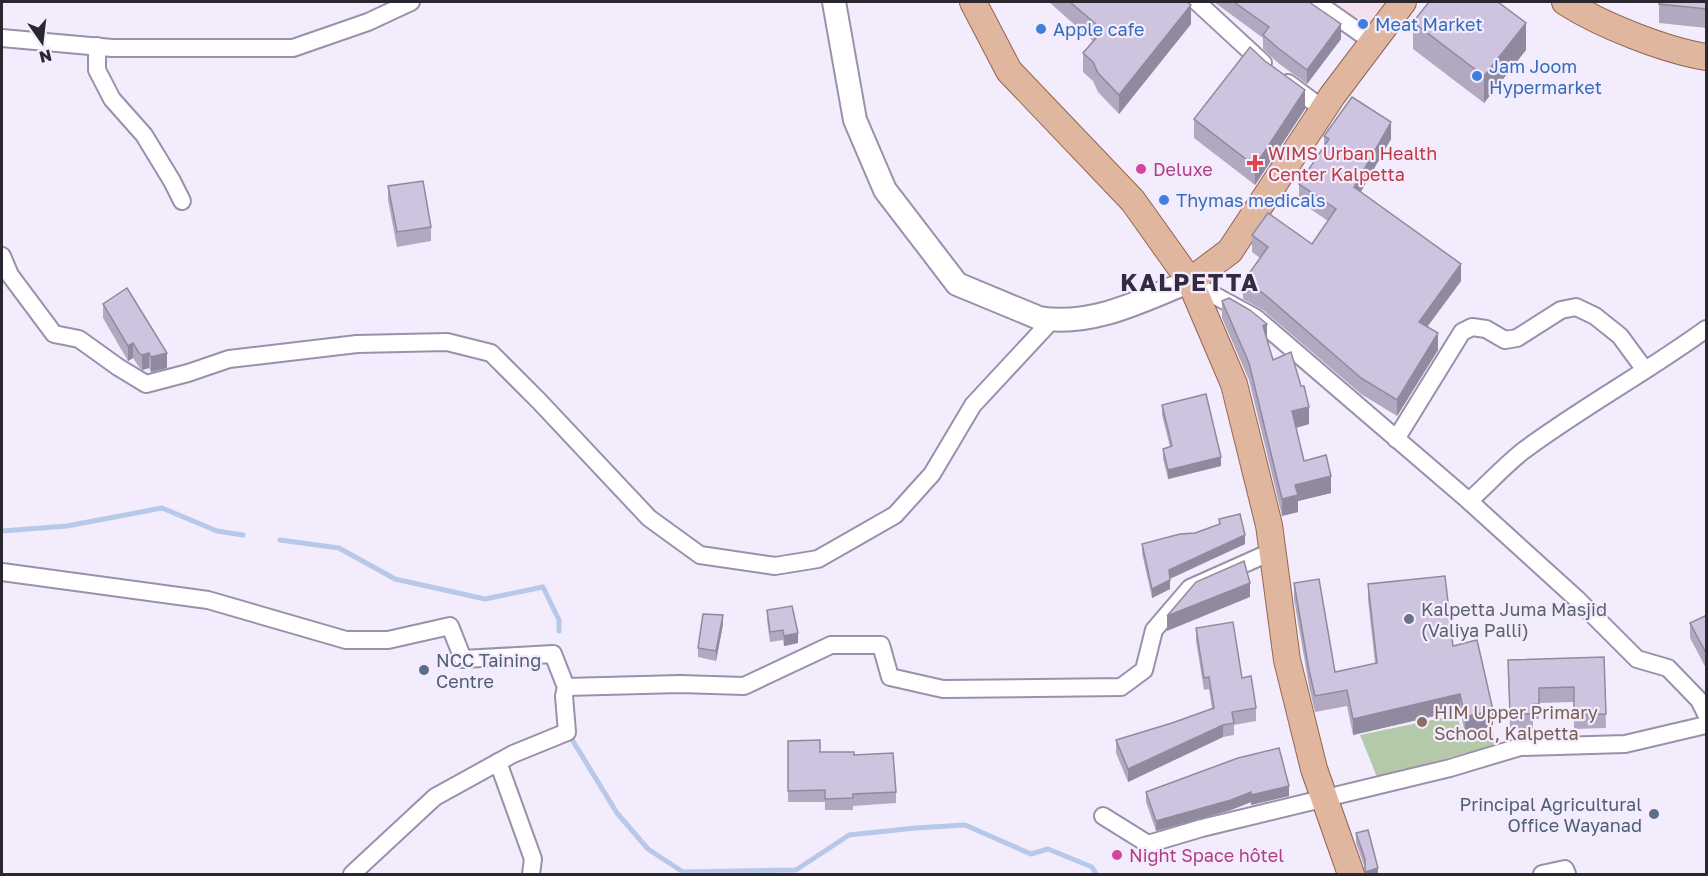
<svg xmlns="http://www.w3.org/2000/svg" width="1708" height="876" viewBox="0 0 1708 876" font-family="'Golos Text',sans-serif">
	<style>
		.commercial { fill: #f2dfef }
		.green { fill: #b4c8aa }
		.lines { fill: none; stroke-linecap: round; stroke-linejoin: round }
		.stream { stroke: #b7c8e9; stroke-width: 5 }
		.minor-casing { stroke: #9b90ab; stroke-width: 20 }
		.secondary-casing { stroke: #9b90ab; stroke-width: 26 }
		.primary-casing { stroke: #94644e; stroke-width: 28 }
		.minor { stroke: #fff; stroke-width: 16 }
		.secondary { stroke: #fff; stroke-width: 22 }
		.primary { stroke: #e1b69e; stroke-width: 26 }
		.wall { fill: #b2a9c1 }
		.shaded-wall { fill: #91899d }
		.building { fill: #cfc4e0; stroke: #91899d; stroke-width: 1.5 }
		.shop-dot { fill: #3f7fe0; stroke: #f3ecfd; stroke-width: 2 }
		.health-dot { fill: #e0444e; stroke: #f3ecfd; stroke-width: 2 }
		.hotel-dot { fill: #d1479c; stroke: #f3ecfd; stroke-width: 2 }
		.worship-dot { fill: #6b7280; stroke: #f3ecfd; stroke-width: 2 }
		.service-dot { fill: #5c6f8a; stroke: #f3ecfd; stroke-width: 2 }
		.education-dot { fill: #8d6e63; stroke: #f3ecfd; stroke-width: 2 }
		.labels { text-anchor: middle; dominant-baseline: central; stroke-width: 4.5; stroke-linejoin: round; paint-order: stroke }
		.shop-label { font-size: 18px; fill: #366cbe; stroke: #f3ecfd; text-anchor: start }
		.health-label { font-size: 18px; fill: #be3a42; stroke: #f3ecfd; text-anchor: start }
		.hotel-label { font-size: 18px; fill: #b23c85; stroke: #f3ecfd; text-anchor: start }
		.worship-label { font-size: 18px; fill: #5b616d; stroke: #f3ecfd; text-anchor: start }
		.service-label { font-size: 18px; fill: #4e5e75; stroke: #f3ecfd; text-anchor: start }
		.education-label { font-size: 18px; fill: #785e54; stroke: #f3ecfd; text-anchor: start }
		.district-label { font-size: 24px; font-weight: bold; letter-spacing: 1.5px; fill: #342b41; stroke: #f3ecfd }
	</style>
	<rect width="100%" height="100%" fill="#f3ecfd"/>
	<path class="commercial" d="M1324 2H1386L1366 34Z"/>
	<path class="green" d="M1456 715 1465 737 1493 732 1496 745 1377 777 1360 735Z"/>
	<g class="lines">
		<g class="stream">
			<path d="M2 531 67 526 162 508 217 531 243 535"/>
			<path d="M280 540 339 548 395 579 485 599 543 587 559 620V631"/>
			<path d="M568 733 617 813 648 849 683 872 796 870 849 835 915 828 965 825 1031 854 1048 849 1092 867 1096 874"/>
		</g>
		<defs>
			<g id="minor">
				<path d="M1197 2 1263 63"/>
				<path d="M1316 2 1373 42"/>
				<path d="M2 38 112 48H293L368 22 411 2"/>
				<path d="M97 46V70L112 99 144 135 172 181 182 201"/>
				<path d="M1288 83 1323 109"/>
				<path d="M2 256 10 275 54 334 79 339 118 367 146 384 188 373 229 359 357 344 447 342 491 353 539 401 649 518 700 555 775 566 818 559 895 515 932 474 973 405 1052 320"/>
				<path d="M1190 282 1256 318 1469 501 1578 600 1637 659 1668 668 1699 700 1706 714"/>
				<path d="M1396 439 1462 332 1472 327 1486 329 1505 340 1517 338 1561 310 1576 307 1595 316 1620 336 1645 370"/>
				<path d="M1469 501C1487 485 1504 466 1523 451 1582 407 1647 372 1706 329"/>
				<path d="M2 572 208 600 346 640H388L450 626 463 659 553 654 566 687 564 696 567 732 513 754 435 797 352 874"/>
				<path d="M566 687 680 684 744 686 831 645H881L890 677 943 689 1121 687 1144 670 1154 630 1190 588 1273 551"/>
				<path d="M498 762 533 859 531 874"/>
				<path d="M1103 816 1148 844 1202 828 1450 768 1520 747 1625 744 1706 725"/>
				<path d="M1542 874 1565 869 1567 874"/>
			</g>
			<path id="secondary" d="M834 2 855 120 885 190 957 284 1039 318C1091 327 1142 301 1190 281"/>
			<g id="primary">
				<path d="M973 2 1009 71 1133 201 1190 281 1234 384 1269 525 1287 660 1314 769 1351 874"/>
				<path d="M1565 2C1601 25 1664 50 1706 57"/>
				<path d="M1190 281 1230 251 1332 96 1403 2"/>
			</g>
		</defs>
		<use href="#minor" class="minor-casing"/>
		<use href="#secondary" class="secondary-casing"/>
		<use href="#primary" class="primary-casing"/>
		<use href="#minor" class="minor"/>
		<use href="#secondary" class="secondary"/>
		<use href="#primary" class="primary"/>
	</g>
	<g class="wall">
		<path d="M1049 2H1187L1191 24 1119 114 1098 92 1093 81 1083 72V53L1093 41Z"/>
		<path d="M1214 2H1309L1341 39 1307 84 1278 63 1263 49V38Z"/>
		<path d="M1707 2V28L1659 23V4Z"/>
		<path d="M1413 22 1526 50 1484 103 1413 49Z"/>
		<path d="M1305 109 1255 185 1194 138V119Z"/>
		<path d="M1324 136 1391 139 1360 192 1461 281 1427 327 1438 350 1397 416 1361 394 1263 310 1243 299V282L1260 258 1252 252V235L1312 244 1328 221 1299 201V184L1324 146Z"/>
		<path d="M388 186 431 227V241L397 247 388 200Z"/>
		<path d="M1222 301 1267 340 1273 360 1309 424 1296 428 1304 461 1331 493 1298 501V512L1282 516 1249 380 1222 318Z"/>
		<path d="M103 304 167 368 151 372 149 368 142 370 139 367 133 358 128 361 103 318Z"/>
		<path d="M1162 405 1221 466 1168 479 1163 459V449L1170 447 1162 415Z"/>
		<path d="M1219 519 1245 544 1170 579V589L1152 598 1142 553V544L1195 533 1219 525Z"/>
		<path d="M1294 583 1335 672 1375 663 1368 600V584L1453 646 1493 726 1465 733 1460 710 1353 735 1347 706 1315 712 1309 686 1294 599Z"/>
		<path d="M767 610 798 643 784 646 783 640 770 642 767 620Z"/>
		<path d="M1707 615V670L1690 638V623Z"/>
		<path d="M723 624 716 661 698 657V648Z"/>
		<path d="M1196 628 1242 678 1256 708V721L1234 725V735L1223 737 1128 782 1116 753V740L1172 723 1212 708 1209 689 1204 690 1196 641Z"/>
		<path d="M1604 657 1606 728 1574 729V702L1539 703V719H1533V728L1510 729 1508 660Z"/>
		<path d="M788 741 820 752 854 755 896 792V803L853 806V810H825V802H788Z"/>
		<path d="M1238 758 1289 796 1251 805V802L1231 810 1156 831 1146 802V792Z"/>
		<path d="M1356 833 1378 874H1365V868L1356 843Z"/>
	</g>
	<g class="shaded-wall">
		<path d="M1191 5V24L1119 114V95Z"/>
		<path d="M1526 23V50L1484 103V76Z"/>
		<path d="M1341 24V39L1307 84V70Z"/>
		<path d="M1305 90V109L1255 185V166Z"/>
		<path d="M1391 122V139L1354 204V187Z"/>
		<path d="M1461 264V281L1419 338V322Z"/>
		<path d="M1267 324V341L1263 326Z"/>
		<path d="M1438 333V350L1397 416V400Z"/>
		<path d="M133 343V358L128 361V346Z"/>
		<path d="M149 353V368L142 370V355Z"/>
		<path d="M167 353V368L151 372V357Z"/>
		<path d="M1309 407V424L1292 429V411Z"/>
		<path d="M1221 457V466L1168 479V470Z"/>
		<path d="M1331 476V493L1298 501V512L1282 516V499L1295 485Z"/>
		<path d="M1245 535V544L1169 579V570Z"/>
		<path d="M1170 580V589L1152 598V589Z"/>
		<path d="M1250 583V597L1167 631V616Z"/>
		<path d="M723 615V624L716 661V651Z"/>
		<path d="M798 633V643L784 646V636Z"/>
		<path d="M1460 694V710L1353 735V719Z"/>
		<path d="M1493 710V726L1465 733V717Z"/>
		<path d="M1223 725V737L1128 782V769Z"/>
		<path d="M1289 786V796L1251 805V795Z"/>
		<path d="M1251 792V802L1231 810 1156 831V821Z"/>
		<path d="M1378 868V874H1365V872Z"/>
	</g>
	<g class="building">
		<path d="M1070 2H1187L1191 5 1119 95 1098 73 1093 62 1083 53 1103 30Z"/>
		<path d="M1234 2H1309L1341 24 1307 70 1278 48 1263 35 1269 27Z"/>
		<path d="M1429 2H1498L1526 23 1484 76 1413 22Z"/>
		<path d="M1660 2H1707V9L1659 4Z"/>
		<path d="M1250 47 1265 61 1305 90 1255 166 1194 119Z"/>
		<path d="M1352 97 1391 122 1354 187 1461 264 1419 322 1438 333 1397 400 1361 378 1263 293 1243 282 1268 247 1252 235 1268 213 1312 244 1336 209 1299 184 1329 139 1324 136Z"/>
		<path d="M423 181 431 227 397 232 388 186Z"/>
		<path d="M127 288 167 353 151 357 149 353 142 355 139 353 133 343 128 346 103 304Z"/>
		<path d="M1229 298 1250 310 1267 324 1263 326 1273 360 1291 352 1301 386H1304L1309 407 1292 411 1304 461 1326 455 1331 476 1295 485 1298 495 1282 499 1249 363 1222 301Z"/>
		<path d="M1206 394 1221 457 1168 470 1163 449 1172 446 1162 405Z"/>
		<path d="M1240 514 1245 535 1169 570 1170 580 1152 589 1142 544 1180 534 1195 533 1220 524 1219 519Z"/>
		<path d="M1244 561 1250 583 1167 616 1196 582Z"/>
		<path d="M1445 576 1453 646 1477 640 1493 710 1465 717 1460 694 1353 719 1347 690 1315 696 1309 670 1294 583 1319 579 1335 672 1377 663 1368 584Z"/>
		<path d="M792 606 798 633 784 636 783 630 770 632 767 610Z"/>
		<path d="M703 614 723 615 716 651 698 648Z"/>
		<path d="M1707 615V655L1690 623Z"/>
		<path d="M1233 622 1242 678 1251 676 1256 708 1232 712 1234 723 1223 725 1128 769 1116 740 1172 723 1214 708 1209 677 1204 678 1196 628Z"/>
		<path d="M1604 657 1606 714 1574 715V687L1539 688V704H1533V714H1510L1508 660Z"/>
		<path d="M820 740V752H854V755L893 753 896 792 853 794V798L825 799V790L788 791V741Z"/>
		<path d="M1279 748 1289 786 1251 795V792L1231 800 1156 821 1146 792 1238 758Z"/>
		<path d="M1368 830 1378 868 1365 872V859L1356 833Z"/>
	</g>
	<g class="shop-dot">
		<circle cx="1363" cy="24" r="6"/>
		<circle cx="1041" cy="29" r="6"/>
		<circle cx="1477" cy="76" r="6"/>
		<circle cx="1164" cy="200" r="6"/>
	</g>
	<path class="health-dot" d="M1252 154h6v6h6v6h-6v6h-6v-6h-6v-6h6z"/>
	<g class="hotel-dot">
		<circle cx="1141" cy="169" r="6"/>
		<circle cx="1117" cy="855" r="6"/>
	</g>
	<circle class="worship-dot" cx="1409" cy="619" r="6"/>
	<g class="service-dot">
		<circle cx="424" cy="670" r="6"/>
		<circle cx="1654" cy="814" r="6"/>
	</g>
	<circle class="education-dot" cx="1422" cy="722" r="6"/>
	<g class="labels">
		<g class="shop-label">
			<text x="1375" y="24">Meat Market</text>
			<text x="1053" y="29">Apple cafe</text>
			<text x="1489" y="66">Jam Joom<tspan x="1489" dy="21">Hypermarket</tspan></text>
			<text x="1176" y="200">Thymas medicals</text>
		</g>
		<g class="health-label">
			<text x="1268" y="153">WIMS Urban Health<tspan x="1268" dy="21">Center Kalpetta</tspan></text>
		</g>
		<g class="hotel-label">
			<text x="1153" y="169">Deluxe</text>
			<text x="1129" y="855">Night Space hôtel</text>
		</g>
		<g class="worship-label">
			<text x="1421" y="609">Kalpetta Juma Masjid<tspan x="1421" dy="21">(Valiya Palli)</tspan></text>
		</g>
		<g class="service-label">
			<text x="436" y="660">NCC Taining<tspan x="436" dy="21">Centre</tspan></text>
			<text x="1642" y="804" text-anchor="end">Principal Agricultural<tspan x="1642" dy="21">Office Wayanad</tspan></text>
		</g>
		<g class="education-label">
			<text x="1434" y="712">HIM Upper Primary<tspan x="1434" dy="21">School, Kalpetta</tspan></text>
		</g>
		<g class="district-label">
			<text x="1190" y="281">KALPETTA</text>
		</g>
	</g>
	<rect width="1708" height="876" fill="none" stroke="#2b2731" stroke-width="6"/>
	<g transform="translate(42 42) rotate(166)" stroke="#f3ecfd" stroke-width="4.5" paint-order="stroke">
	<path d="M0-4.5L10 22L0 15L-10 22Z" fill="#2b2731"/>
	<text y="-9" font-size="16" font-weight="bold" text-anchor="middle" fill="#2b2731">N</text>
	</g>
</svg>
